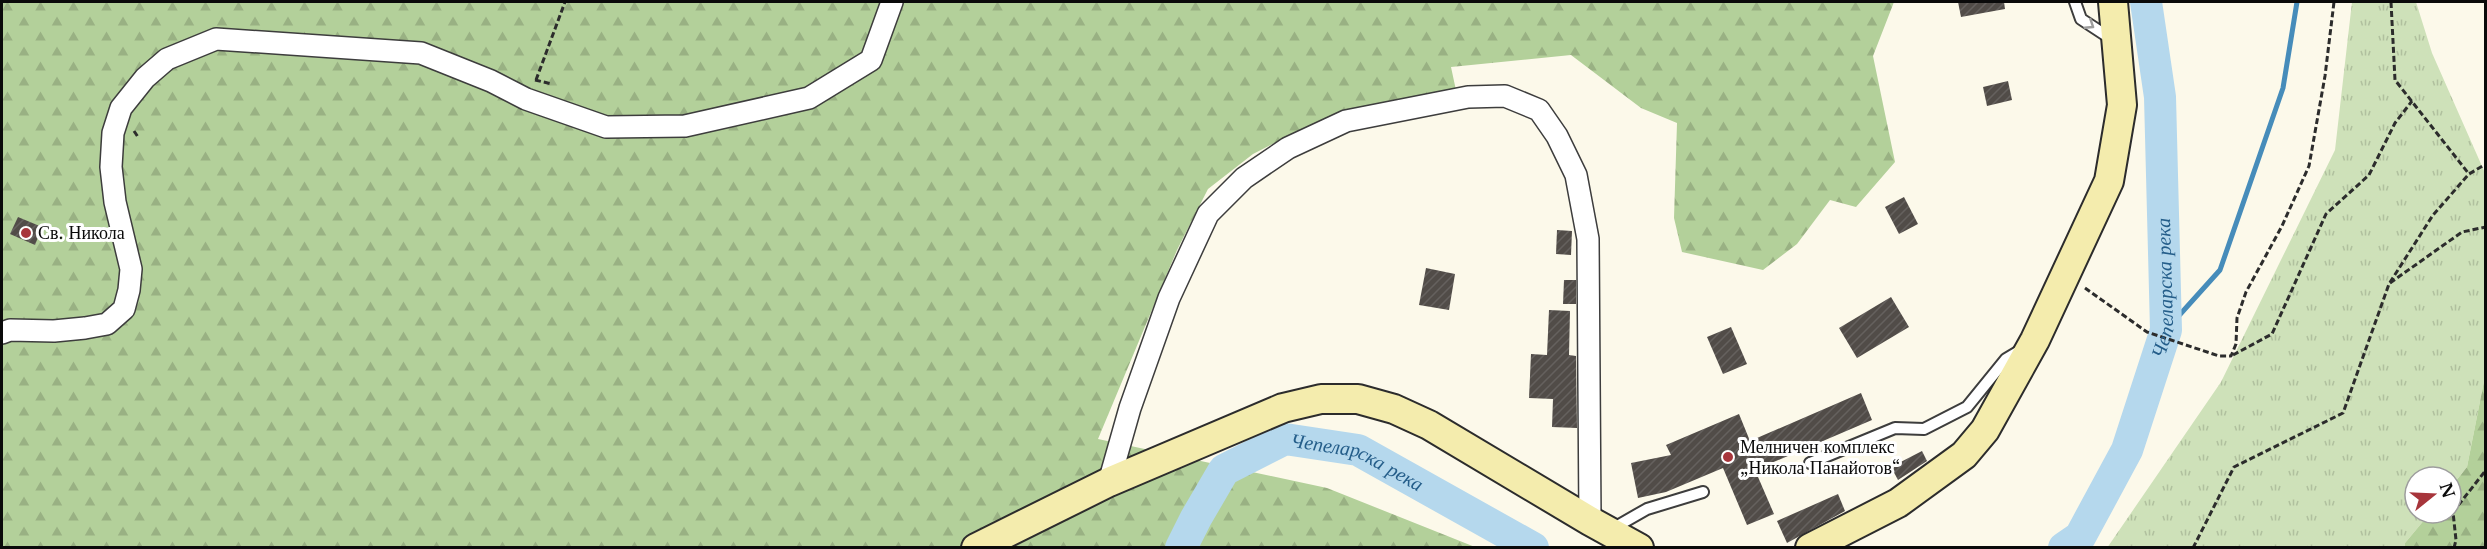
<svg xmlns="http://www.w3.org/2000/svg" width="2487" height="549" viewBox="0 0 2487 549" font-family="'Libre Baskerville',serif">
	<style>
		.grass { fill: url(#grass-tufts) }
		.forest { fill: url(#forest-firs) }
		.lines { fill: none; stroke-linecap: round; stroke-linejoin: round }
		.stream { stroke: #468cba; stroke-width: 5 }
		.river { stroke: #b5d8ed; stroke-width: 32 }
		.building { fill: url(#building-hatch) }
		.lane-casing { stroke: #3d3d3d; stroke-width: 14 }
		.street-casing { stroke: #3d3d3d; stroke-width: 24 }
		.secondary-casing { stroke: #2c2c2c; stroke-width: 32 }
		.path { stroke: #2c2c2c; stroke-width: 3; stroke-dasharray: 6 3; stroke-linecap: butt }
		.lane { stroke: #fff; stroke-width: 10 }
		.street { stroke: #fff; stroke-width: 21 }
		.secondary { stroke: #f4ecad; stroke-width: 28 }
		.oneway { stroke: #9d9d9d }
		.poi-dot { fill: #a7353b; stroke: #fff; stroke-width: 2 }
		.labels { text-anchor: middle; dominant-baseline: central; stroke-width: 6; stroke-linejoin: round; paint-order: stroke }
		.poi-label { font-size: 18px; fill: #0a0a0a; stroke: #fff; text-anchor: start }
		.water-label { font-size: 20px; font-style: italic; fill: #255e8a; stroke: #fff }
	</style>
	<defs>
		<pattern id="grass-tufts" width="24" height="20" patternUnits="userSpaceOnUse" patternTransform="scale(1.5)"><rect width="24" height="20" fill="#cee1b9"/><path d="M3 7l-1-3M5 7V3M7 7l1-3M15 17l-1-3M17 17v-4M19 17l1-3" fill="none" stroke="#b0c09e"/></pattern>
		<pattern id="forest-firs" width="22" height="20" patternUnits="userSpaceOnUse" patternTransform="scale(1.5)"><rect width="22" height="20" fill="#b3d09a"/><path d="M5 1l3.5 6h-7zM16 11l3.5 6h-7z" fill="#99b183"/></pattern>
		<pattern id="building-hatch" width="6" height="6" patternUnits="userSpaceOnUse" patternTransform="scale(1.5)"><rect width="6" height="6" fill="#514c48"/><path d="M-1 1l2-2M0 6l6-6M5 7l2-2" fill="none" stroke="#65615e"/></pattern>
	</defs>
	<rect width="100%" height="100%" fill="#fcf9ea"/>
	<path class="grass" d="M2352 2H2416L2432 53 2485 173V376L2467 467 2451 487V477H2415V513H2430L2405 543V547L2107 548 2221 382 2335 150Z"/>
	<g class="forest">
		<path d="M2 2H1894L1873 56 1895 162 1856 207 1830 200 1797 244 1763 270 1682 252 1674 218 1677 123 1641 108 1571 55 1451 67 1457 95 1346 116 1296 132 1253 154 1208 189 1177 250 1098 439 1327 488 1475 547H2Z"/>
		<path d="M2485 376V547H2405V543L2430 513H2451V487L2467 467Z"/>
	</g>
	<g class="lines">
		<path class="stream" d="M2166 330 2220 270 2283 88 2297 2"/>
		<g class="river">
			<path id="s1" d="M1181 548 1196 518 1224 470 1285 439 1358 450 1533 548"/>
			<path id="s2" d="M2064 548 2080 537 2127 450 2166 330 2160 97 2146 2"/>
		</g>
	</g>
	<g class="building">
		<path d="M1958 2H2004L2005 9 1961 17Z"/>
		<path d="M2008 81 2012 100 1987 106 1983 87Z"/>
		<path d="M1904 197 1918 224 1899 234 1885 207Z"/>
		<path d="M18 217 42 227 35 245 10 234Z"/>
		<path d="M1557 230 1572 231 1571 255 1556 254Z"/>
		<path d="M1426 268 1455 274 1449 310 1419 305Z"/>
		<path d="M1564 280H1576V304H1563Z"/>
		<path d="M1891 297 1909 327 1857 358 1839 328Z"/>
		<path d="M1549 310 1570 311 1569 355 1576 356 1577 428 1552 427 1553 399 1529 398 1531 354 1547 355Z"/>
		<path d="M1731 327 1747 364 1723 374 1707 337Z"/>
		<path d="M1861 393 1872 420 1755 470 1774 514 1747 525 1723 468 1666 492 1638 498 1631 463 1671 455 1666 445 1739 414 1750 441Z"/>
		<path d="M1922 451 1927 461 1898 480 1891 467Z"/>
		<path d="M1838 494 1845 511 1787 543 1777 521Z"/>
	</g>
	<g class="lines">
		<defs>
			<g id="lane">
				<path d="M2075 2 2081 19 2113 40"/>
				<path d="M1810 463 1895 428 1924 429 1967 407 2006 359 2021 350"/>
				<path d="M1612 529 1647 509 1703 492"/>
			</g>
			<g id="street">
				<path d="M2 333 10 330 54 331 85 328 107 324 124 309 129 290 131 269 115 202 111 167 113 133 121 108 145 78 167 59 216 39 421 53 491 81 526 99 606 127 685 126 809 98 871 60 892 2"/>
				<path d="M1109 482 1130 408 1169 298 1208 214 1244 178 1288 148 1346 121 1468 97 1505 96 1539 110 1557 136 1576 175 1588 239 1590 521"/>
			</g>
			<g id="secondary">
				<path d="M976 548 1109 482 1283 408 1321 399H1358L1394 409 1429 425 1590 521 1639 548"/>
				<path d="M1810 548 1898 503 1964 455 1985 430 2035 340 2109 181 2122 105 2113 2"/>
			</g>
		</defs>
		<use href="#lane" class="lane-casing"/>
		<use href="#street" class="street-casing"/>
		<use href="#secondary" class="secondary-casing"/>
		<g class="path">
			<path d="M2391 2 2395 80 2469 174"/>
			<path d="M535 80 552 84"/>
			<path d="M536 80 565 2"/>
			<path d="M134 131 138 137"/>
			<path d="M2390 283 2462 232 2486 227"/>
			<path d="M2085 288 2147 332 2219 356H2231L2236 344 2237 318 2246 292 2282 226 2309 166 2325 76 2334 2"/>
			<path d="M2233 355 2272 334 2326 214 2369 175 2395 123 2412 101"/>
			<path d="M2193 548 2234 467 2343 413 2389 284 2433 215 2469 174 2486 164"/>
			<path d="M2454 548 2456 540 2453 512 2486 470"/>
		</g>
		<use href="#lane" class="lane"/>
		<use href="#street" class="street"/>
		<use href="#secondary" class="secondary"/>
	</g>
	<defs><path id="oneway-chevron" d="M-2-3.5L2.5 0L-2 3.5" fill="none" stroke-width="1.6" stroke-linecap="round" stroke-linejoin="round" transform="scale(1.5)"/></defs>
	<use class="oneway" href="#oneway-chevron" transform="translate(2090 25) rotate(33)"/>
	<g class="poi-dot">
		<circle cx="26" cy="233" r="6"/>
		<circle cx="1728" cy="457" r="6"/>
	</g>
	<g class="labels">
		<g class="poi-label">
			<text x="38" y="233">Св. Никола</text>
			<text x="1740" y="447">Мелничен комплекс<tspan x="1740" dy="21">„Никола Панайотов“</tspan></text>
		</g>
		<g class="water-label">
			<text stroke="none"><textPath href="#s2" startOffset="286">Чепеларска река</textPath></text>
			<text stroke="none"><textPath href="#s1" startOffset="234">Чепеларска река</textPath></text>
		</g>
	</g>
	<rect width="2487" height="549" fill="none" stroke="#0a0a0a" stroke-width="6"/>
	<g transform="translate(2433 495) rotate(72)"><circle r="28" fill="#ffffff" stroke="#9d9d9d" stroke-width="1.5"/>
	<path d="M0-4.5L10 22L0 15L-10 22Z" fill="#a7353b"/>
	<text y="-9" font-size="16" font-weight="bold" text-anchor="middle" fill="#0a0a0a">N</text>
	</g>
</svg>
